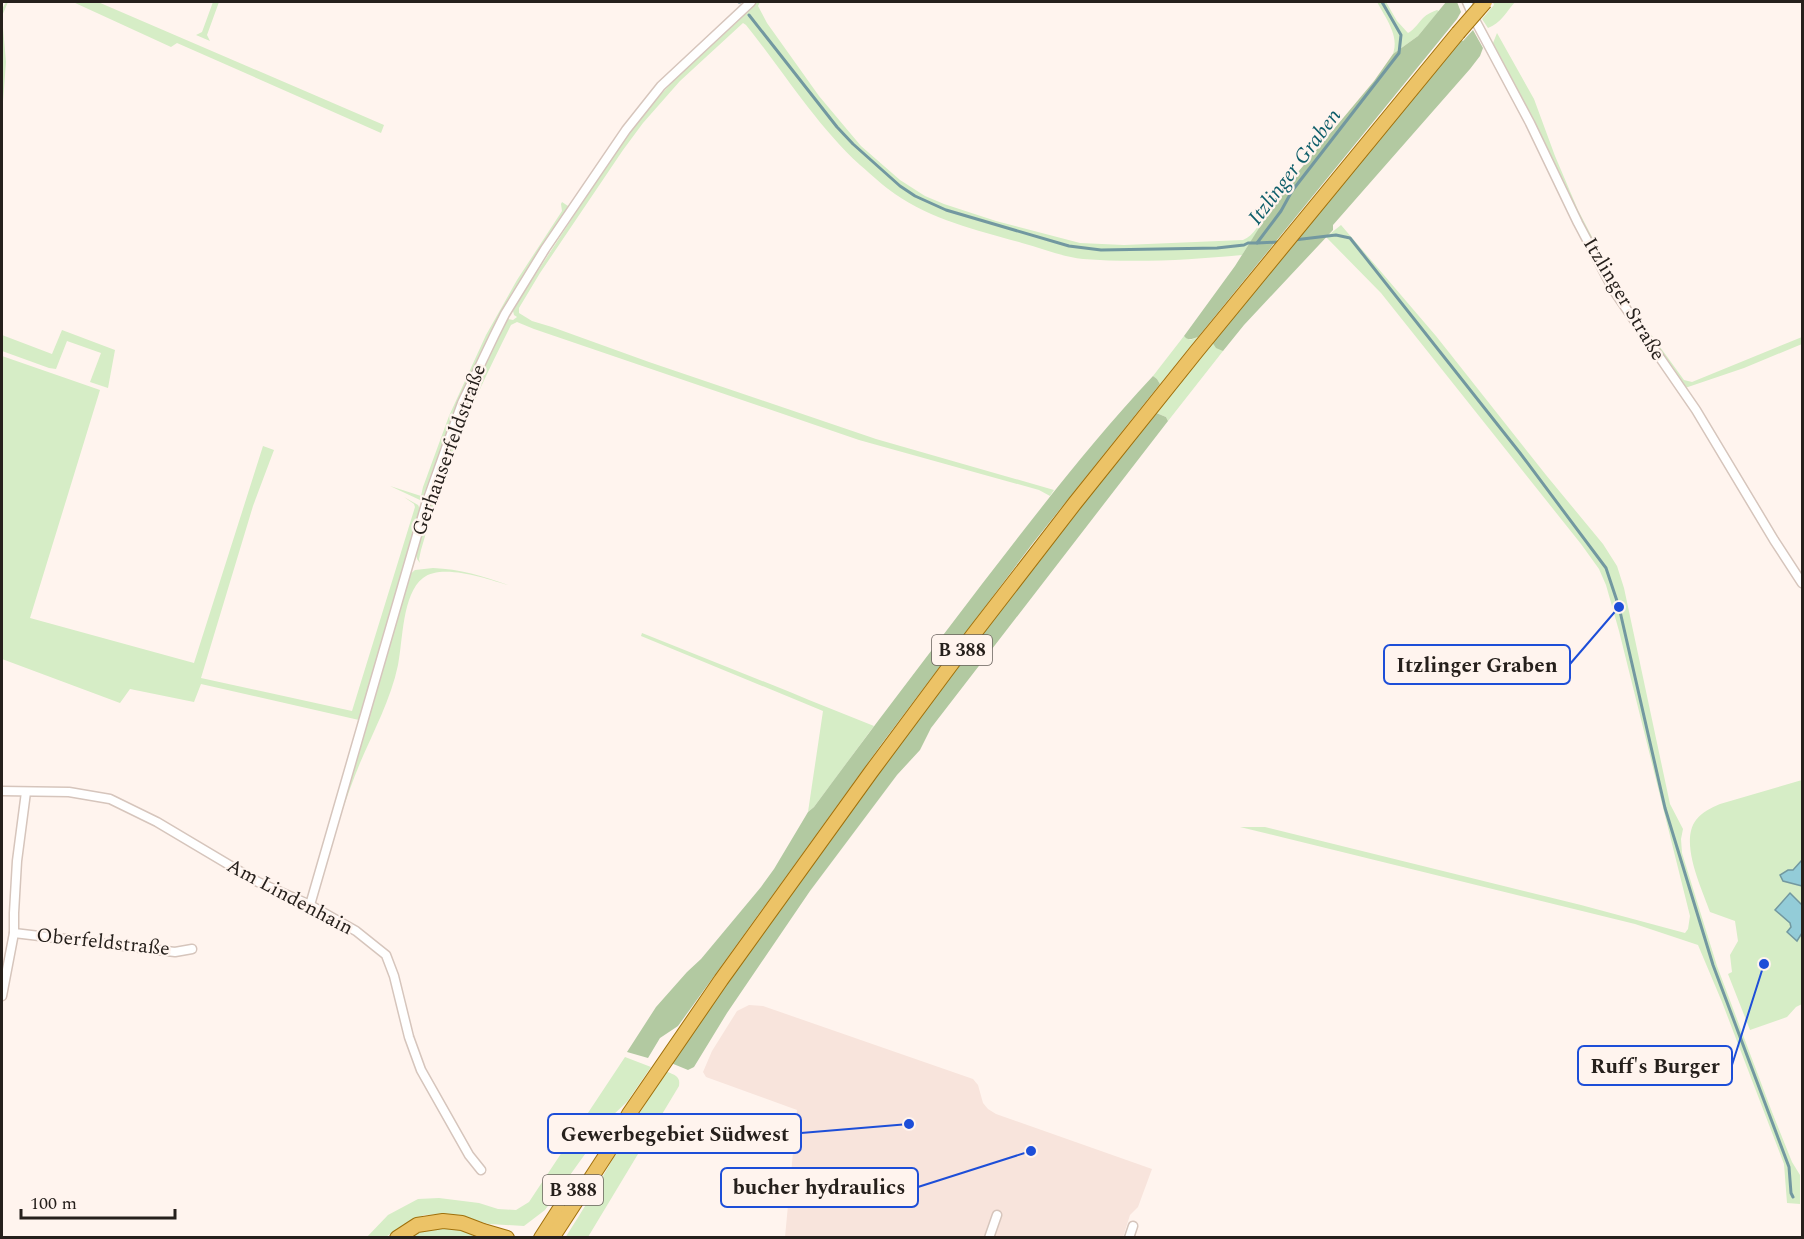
<svg xmlns="http://www.w3.org/2000/svg" width="1804" height="1239" viewBox="0 0 1804 1239" font-family="Spectral,serif">
	<style>
		.commercial { fill: #f8e4dc }
		.green { fill: #d6edc6 }
		.forest { fill: #b2c9a1 }
		.water { fill: #93ccd8; stroke: #7298a0; stroke-width: 1.5 }
		.lines { fill: none; stroke-linecap: round; stroke-linejoin: round }
		.stream { stroke: #7298a0; stroke-width: 3 }
		.street-casing { stroke: #d6c5bc; stroke-width: 11 }
		.primary-casing { stroke: #9f700b; stroke-width: 16 }
		.street { stroke: #fff; stroke-width: 8 }
		.primary { stroke: #ecc367; stroke-width: 14 }
		.primary-bridge-casing { stroke: #9f700b; stroke-width: 16; stroke-linecap: butt }
		.primary-bridge { stroke: #ecc367; stroke-width: 14 }
		.labels { text-anchor: middle; dominant-baseline: central; stroke-width: 4.5; stroke-linejoin: round; paint-order: stroke }
		.shield { fill: #fff4ee; stroke: #67605b; stroke-width: 1.5 }
		.shield-label { font-size: 18px; font-weight: bold; fill: #26201c }
		.street-label { font-size: 20px; fill: #26201c; stroke: #fff4ee }
		.water-label { font-size: 21px; font-style: italic; fill: #0e5e6a; stroke: #fff4ee }
		.leader { fill: none; stroke: #1d4ed8; stroke-width: 2 }
		.callout-dot { fill: #1d4ed8; stroke: #fff4ee; stroke-width: 2 }
		.callout { fill: #fff4ee; stroke: #1d4ed8; stroke-width: 2 }
		.callout-label { font-size: 21px; text-anchor: middle; font-weight: bold; fill: #26201c }
	</style>
	<rect width="100%" height="100%" fill="#fff4ee"/>
	<path class="commercial" d="M749 1005 763 1006 973 1079 978 1085 983 1103 988 1109 996 1114 1152 1169 1138 1207 1130 1215 1123 1237H785L797 1110 706 1077 703 1072 712 1051 737 1011Z"/>
	<g class="green">
		<path d="M6 2H8L2 16 6 62 2 115V9Z"/>
		<path d="M73 2H98L384 125 381 133 177 43 171 47Z"/>
		<path d="M213 2H219L207 35 210 41 196 35 202 32Z"/>
		<path d="M756 2H760L758 6 767 23 819 96 845 127 861 146 900 180 925 196 944 204 996 221 1080 243 1124 245 1243 240C1254 236 1259 222 1268 215L1242 255C1190 260 1135 263 1083 259 1063 257 1041 248 1022 243 980 231 932 220 895 194 883 186 872 175 860 165 816 125 783 71 746 25L743 23 680 81 643 123 623 150 540 273 519 308V313L532 321 552 327 649 362 826 422 876 439 1054 490 1050 496 1039 490 859 440 534 329 517 322 511 325C489 369 468 413 450 458 438 488 430 520 421 550L419 559 420 563 417 559 416 554C439 473 467 394 508 319L513 320 517 317 514 315 513 311 526 289 615 153 647 110 675 79 735 24Z"/>
		<path d="M1377 2H1386L1397 21 1408 33C1415 29 1418 23 1423 18 1427 14 1432 12 1437 10L1439 11 1418 36 1393 54C1400 36 1385 17 1377 2Z"/>
		<path d="M1493 2H1515C1507 11 1500 24 1488 28L1482 19 1494 5Z"/>
		<path d="M1497 33 1534 99 1555 156 1578 210 1615 281 1631 307 1684 380 1692 382 1802 337V344L1744 368 1685 388 1612 280 1589 237 1520 95 1493 43Z"/>
		<path d="M562 202 568 206 567 209 512 293 490 333 455 408 422 499 420 500 390 486 421 496 423 487 449 416 486 335 517 280 562 211 561 204Z"/>
		<path d="M1341 225 1436 336 1546 475 1603 544 1617 566 1624 588 1670 804 1683 829 1681 839 1682 853 1717 966 1772 1112 1792 1162 1800 1175V1204L1787 1203 1784 1164 1722 1002 1698 945 1635 924 1240 827H1265L1581 905 1685 933 1688 929 1690 916 1619 631 1606 585 1599 569 1581 544 1381 293 1326 237Z"/>
		<path d="M62 330 115 350 108 388 90 382 101 353 67 341 56 369 49 368 2 351V335L52 354Z"/>
		<path d="M1184 336 1190 340 1198 337 1160 384 1157 379 1153 376Z"/>
		<path d="M1212 342 1223 351 1168 421 1166 417 1154 412Z"/>
		<path d="M2 356 100 390 30 618 194 663 263 446 274 450 253 506 201 678 352 711 415 507 414 504 404 497 418 505 420 509 359 720 201 684 194 702 130 689 120 703 2 659Z"/>
		<path d="M433 568C460 569 483 576 508 585 487 579 442 563 423 578 402 594 403 641 398 665 391 699 373 732 360 763 346 797 335 833 324 867L409 575 415 570Z"/>
		<path d="M642 633 790 692 809 700 874 726 814 807 808 812 823 711 641 636Z"/>
		<path d="M1802 780V1004L1796 1007 1787 1017 1750 1030 1728 974 1732 972 1730 955 1738 941 1735 921 1710 912C1702 889 1679 842 1696 820 1702 812 1711 808 1720 804Z"/>
		<path d="M625 1057 651 1067 627 1102 613 1115 545 1210 524 1226 489 1224 450 1214 424 1215 401 1226 386 1237 366 1238 388 1215 418 1199 439 1198 479 1203 498 1209 516 1210 529 1202Z"/>
		<path d="M666 1071C674 1075 681 1076 679 1086L588 1237 565 1238C601 1183 630 1126 666 1071Z"/>
		<path d="M439 1227 464 1230 475 1237 411 1238 420 1231Z"/>
	</g>
	<g class="forest">
		<path d="M1446 2H1457L1461 12 1457 19 1198 337C1192 339 1188 341 1184 336L1235 266 1283 190 1374 81 1393 54 1418 36Z"/>
		<path d="M1473 30 1483 48 1480 56 1470 69 1333 225V230L1244 325 1223 351 1216 348 1212 342 1461 40 1463 41Z"/>
		<path d="M1153 376 1157 379 1160 384 1033 543 883 742 678 1026 660 1038 648 1058 627 1052 656 1007 687 972 701 959 761 887 774 869 808 812 814 807C869 732 926 658 982 584 1037 513 1091 442 1153 376Z"/>
		<path d="M1154 412 1166 417 1168 421 931 728 920 750 897 775 810 891 727 1013 694 1067 688 1070 671 1063C749 951 827 840 908 731 988 623 1072 518 1154 412Z"/>
	</g>
	<g class="water">
		<path d="M1802 860V886L1783 881 1780 875 1788 870H1793Z"/>
		<path d="M1790 893 1802 905V933L1797 941 1787 932 1791 927 1790 923 1775 910Z"/>
	</g>
	<g class="lines">
		<g class="stream">
			<path d="M739 2H740"/>
			<path d="M749 15 837 127 853 144 900 186 915 196 946 210 1069 246 1101 250 1217 248 1244 245 1248 243H1257"/>
			<path d="M1294 240 1336 235 1350 238 1520 453 1606 568 1619 607 1665 808 1713 965 1789 1167 1791 1193 1793 1197"/>
			<path d="M1278 242 1257 243 1281 211 1292 191 1399 53 1401 35 1382 2"/>
		</g>
		<defs>
			<g id="street">
				<path d="M1467 2 1475 20 1530 123 1578 223 1614 291 1696 410 1774 540 1802 583"/>
				<path d="M2 791 69 792 110 799 157 822 258 882 310 905 356 931 386 955 394 976 409 1037 421 1070 469 1155 481 1170"/>
				<path d="M310 905 426 504 462 403 494 336 505 314 545 249 626 130 661 86 751 2"/>
				<path d="M14 933 175 952 192 949"/>
				<path d="M2 996 14 933V913L17 861 26 792"/>
				<path d="M989 1238 997 1215"/>
				<path d="M1129 1238 1133 1226"/>
			</g>
			<g id="primary">
				<path d="M397 1238 417 1225 443 1221 462 1223 483 1231 507 1238"/>
				<path d="M541 1238 559 1210"/>
				<path d="M552 1238 608 1152 629 1114 721 980 871 772 973 635 1075 503 1196 352 1458 33"/>
			</g>
		</defs>
		<use href="#street" class="street-casing"/>
		<use href="#primary" class="primary-casing"/>
		<use href="#street" class="street"/>
		<use href="#primary" class="primary"/>
		<defs>
			<path id="primary-bridge" d="M1458 33 1485 2"/>
		</defs>
		<use href="#primary-bridge" class="primary-bridge-casing"/>
		<use href="#primary-bridge" class="primary-bridge"/>
	</g>
	<g class="labels">
		<g class="shield">
			<rect x="932" y="635" width="60" height="30" rx="4.5"/>
			<rect x="543" y="1175" width="60" height="30" rx="4.5"/>
		</g>
		<g class="shield-label">
			<text x="962" y="650">B 388</text>
			<text x="573" y="1190">B 388</text>
		</g>
		<g class="street-label">
			<text transform="translate(1624 299) rotate(59)">Itzlinger Straße</text>
			<text transform="translate(449 450) rotate(-70)">Gerhauserfeldstraße</text>
			<text transform="translate(290 897) rotate(28)">Am Lindenhain</text>
			<text transform="translate(103 942) rotate(6)">Oberfeldstraße</text>
		</g>
		<g class="water-label">
			<text transform="translate(1295 167) rotate(-53)">Itzlinger Graben</text>
		</g>
	</g>
	<path class="leader" d="M1619 607L1570 664M1764 964L1732 1065M909 1124L801 1133M1031 1151L918 1187"/>
	<g class="callout-dot">
		<circle cx="1619" cy="607" r="6"/>
		<circle cx="1764" cy="964" r="6"/>
		<circle cx="909" cy="1124" r="6"/>
		<circle cx="1031" cy="1151" r="6"/>
	</g>
	<g class="callout">
		<rect x="1384" y="645" width="186" height="39" rx="6"/>
		<rect x="1578" y="1046" width="154" height="39" rx="6"/>
		<rect x="548" y="1114" width="253" height="39" rx="6"/>
		<rect x="721" y="1168" width="197" height="39" rx="6"/>
	</g>
	<g class="callout-label">
		<text x="1477" y="672">Itzlinger Graben</text>
		<text x="1655" y="1073">Ruff's Burger</text>
		<text x="675" y="1141">Gewerbegebiet Südwest</text>
		<text x="819" y="1194">bucher hydraulics</text>
	</g>
	<rect width="1804" height="1239" fill="none" stroke="#26201c" stroke-width="6"/>
	<path d="M21 1209v9h154v-9" fill="none" stroke="#26201c" stroke-width="3"/>
	<text x="30" y="1209" font-size="18" fill="#26201c" stroke="#fff4ee" stroke-width="4.5" paint-order="stroke">100 m</text>
</svg>
